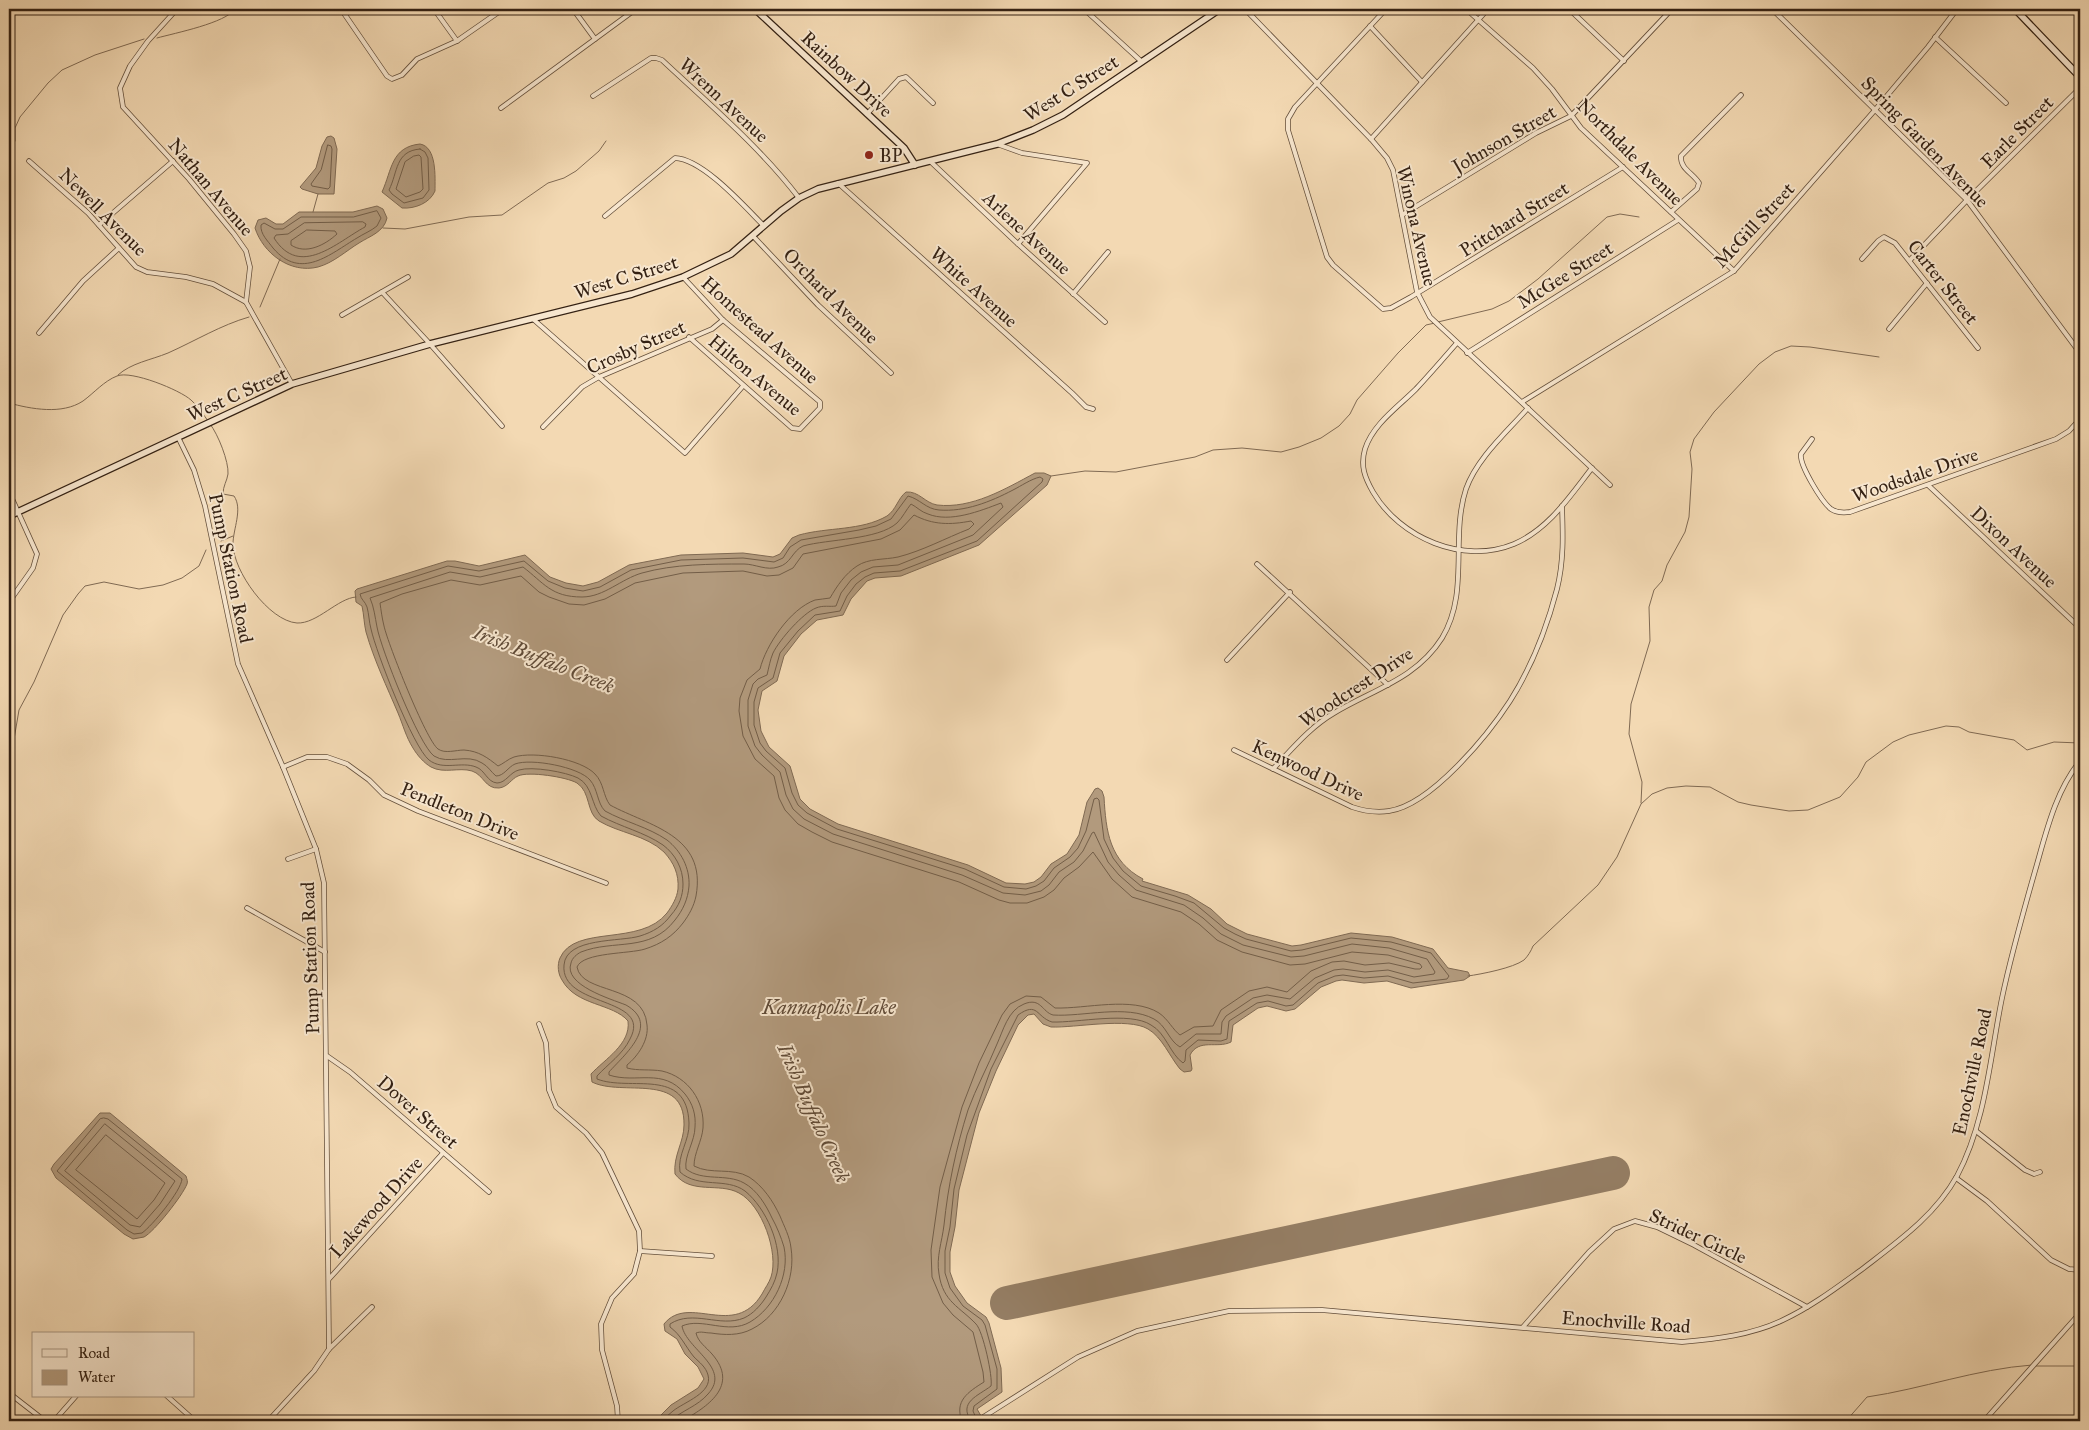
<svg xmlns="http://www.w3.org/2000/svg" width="2089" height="1430" viewBox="0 0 2089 1430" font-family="'IM FELL Great Primer',serif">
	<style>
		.water { fill: #b29a7d; stroke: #806a53 }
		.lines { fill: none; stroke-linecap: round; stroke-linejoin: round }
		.shore { stroke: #735e48; stroke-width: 1 }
		.stream { stroke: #806a53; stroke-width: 1 }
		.runway { stroke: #947d63; stroke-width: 34 }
		.street-casing { stroke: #644f3b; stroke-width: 5.5 }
		.secondary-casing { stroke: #342113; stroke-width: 8 }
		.street { stroke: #f7e6ce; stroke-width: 4 }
		.secondary { stroke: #f7e6ce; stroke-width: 5.5 }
		.poi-dot { fill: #8f2418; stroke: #f7e6ce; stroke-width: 2 }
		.labels { text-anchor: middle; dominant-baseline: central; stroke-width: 4; stroke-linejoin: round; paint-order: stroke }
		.street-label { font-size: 19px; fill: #342113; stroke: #f7e6ce }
		.poi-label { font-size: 19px; fill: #342113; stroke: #f7e6ce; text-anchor: start }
		.water-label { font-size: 20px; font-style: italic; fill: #604b38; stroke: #f7e6ce }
	</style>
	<rect width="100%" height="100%" fill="#f3d9b3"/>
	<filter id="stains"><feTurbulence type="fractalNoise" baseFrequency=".004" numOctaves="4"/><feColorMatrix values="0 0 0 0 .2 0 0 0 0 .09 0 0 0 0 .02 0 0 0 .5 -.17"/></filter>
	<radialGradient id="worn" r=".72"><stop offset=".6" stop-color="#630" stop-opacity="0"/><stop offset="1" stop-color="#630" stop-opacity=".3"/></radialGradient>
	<g class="water">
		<path d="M331 136 334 138 337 149 334 194H318L302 189 300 187 316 168 322 146 327 137Z"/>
		<path d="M420 144C437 147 435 177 435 191 430 203 415 209 402 208L382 192C392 170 391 147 420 144Z"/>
		<path d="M377 206 383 209 387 218C384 232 370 236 359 243 346 251 333 263 318 267 290 274 263 253 255 228L258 220 266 218 276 224H283L299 212H353Z"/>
		<path d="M1035 473H1044L1051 476 1047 485 979 545 901 576 875 578 867 581 851 599 843 615 817 620 801 634 784 656 777 681 762 691 758 710 761 731 769 747 790 766 800 799 810 809 838 824 968 865 1006 883 1025 884 1034 882 1041 877 1051 864 1067 854 1079 835 1087 802 1095 789 1098 788 1102 791 1104 797C1106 831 1109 861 1143 879L1142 881 1188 895 1211 909 1227 924 1247 934 1292 946 1301 945 1351 933 1392 937 1433 949 1448 968 1468 972 1470 976 1464 980 1411 988 1387 981 1364 983 1342 980 1336 981 1321 987 1295 1009 1286 1011 1267 1006 1258 1008 1233 1025 1231 1042C1217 1049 1199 1038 1190 1055L1192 1069 1191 1071 1184 1072 1180 1069C1170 1057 1162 1037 1148 1029 1128 1017 1075 1028 1051 1027L1043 1024 1034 1014 1028 1015 1018 1025 996 1071 979 1113 959 1190 955 1227 950 1252V1272L955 1286 967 1303 986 1317 989 1323 1001 1368 1002 1392 977 1409 984 1421H845L840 1420 837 1421H655L671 1405 698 1388 704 1379 698 1367 685 1354 677 1339 665 1331 664 1324C689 1293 734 1340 762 1294 765 1288 769 1283 771 1277 779 1253 762 1205 739 1193 719 1182 691 1195 675 1174 673 1156 684 1142 684 1125 685 1071 622 1097 592 1082L591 1074C605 1059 631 1044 628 1021 613 1003 576 1006 562 980 558 974 557 965 560 958 575 924 640 947 667 913 672 906 677 898 678 889 679 874 674 863 664 852 646 835 619 833 599 821 586 813 591 792 577 783 567 777 528 771 518 776 511 779 508 787 499 788 485 789 484 775 472 771 459 767 444 774 431 767 424 763 417 755 413 748 406 737 403 725 398 713 387 687 374 660 366 632 364 624 364 615 362 606L356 602 355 591 357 589 447 561H455L479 566 525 555 550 577 566 583 583 586 598 582 629 565 681 555 743 553 773 557 780 554 792 538 799 535C828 527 861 531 887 516 896 510 898 498 906 492 919 491 925 503 937 505 972 509 1005 489 1035 473Z"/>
		<path d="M100 1113H110L186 1176C187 1180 188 1181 187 1184 183 1195 154 1232 144 1237L133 1239 124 1234 56 1178 51 1169 54 1164Z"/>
	</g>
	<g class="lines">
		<g class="shore">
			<path d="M328 145 331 146 332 149 330 187 328 189 312 186 311 184 321 170Z"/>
			<path d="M420 149 425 152 428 158 429 190 423 198 404 203 392 194 389 190C398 172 395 151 420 149Z"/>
			<path d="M414 156 419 155 421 157 423 189 420 192 406 197 396 189 405 162Z"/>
			<path d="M377 211 381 218 377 226C371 231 363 234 357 238 330 254 301 281 273 248 268 241 260 234 261 225L264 223 275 229H283L301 217H353Z"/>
			<path d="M363 222 366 224 365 227C337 242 300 279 274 238L276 235 288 234 304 223Z"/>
			<path d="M307 230 335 231 337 234C325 245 306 255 291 245V241Z"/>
			<path d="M104 1118 108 1119 182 1179C181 1191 152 1226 142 1233L134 1234 127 1230 57 1171 100 1119Z"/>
			<path d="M105 1124 175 1181 160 1204 140 1227 130 1225 65 1171Z"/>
			<path d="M106 1135 165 1183 154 1200 137 1219 76 1170Z"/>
			<path d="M662 1421C665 1418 669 1414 673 1411 684 1402 713 1393 708 1375 706 1367 699 1362 694 1357 685 1346 681 1335 670 1327V1324C693 1309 720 1328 744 1318 753 1314 761 1305 766 1297 771 1289 775 1282 777 1273 783 1246 766 1208 745 1191 726 1177 699 1189 680 1172 677 1155 690 1140 689 1123 687 1066 630 1092 597 1079V1076C608 1064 623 1054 630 1039 653 996 560 1008 564 965 566 937 621 942 640 936 653 932 663 926 671 915 679 906 683 896 683 884 683 868 675 854 663 845 644 832 621 827 601 816 591 805 593 786 578 778 566 772 532 766 519 770 510 772 506 783 497 783 487 782 485 770 476 767 461 761 443 771 429 760 413 747 376 652 371 629 369 622 369 614 367 607 365 601 361 600 360 594L448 566 479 571 524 561 548 581 565 588 583 591 600 587 631 570 681 560 743 558 774 562 783 558 790 547 801 540 859 530 876 526 891 519 908 496C920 499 926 509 939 510 965 512 990 502 1013 490 1021 486 1031 479 1040 477L1043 479 1042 482 977 541 900 571 874 573 865 577 856 584 847 596 840 611 815 615 798 631 780 653 773 678 758 688 754 702V725L760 743 766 751 785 768 792 793 798 805 807 813 837 829 965 869 1004 887 1026 889 1036 886 1044 881 1054 868 1070 857 1078 848 1086 831 1094 799 1097 798 1099 800 1104 839 1113 858 1123 871 1141 886 1175 896 1194 903 1224 928 1235 934 1246 939 1291 951 1302 950 1351 938 1391 942 1431 953 1449 976 1447 979 1413 983 1388 976 1364 978 1343 975 1335 976 1318 983 1293 1005 1286 1006 1268 1001 1257 1003 1229 1021 1227 1039 1221 1041 1198 1040 1186 1050 1185 1061 1183 1063C1170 1054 1166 1033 1151 1025 1130 1011 1077 1023 1052 1022 1036 1017 1038 1001 1018 1015L991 1069 967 1135 954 1189 950 1227 945 1251V1273L950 1288 963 1306 982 1320 985 1325 997 1369V1389L974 1406 973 1411 976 1418"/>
			<path d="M670 1421C681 1411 698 1406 708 1394 732 1368 686 1349 682 1326 702 1317 728 1335 750 1322 774 1308 790 1275 784 1247 781 1237 777 1227 772 1218 766 1205 757 1190 744 1183 726 1173 703 1182 686 1169 684 1156 695 1141 695 1127 696 1115 693 1104 685 1094 663 1067 636 1084 609 1075V1072C624 1055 661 1025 626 1005 611 999 563 985 571 963 572 958 577 954 581 952 614 939 650 953 675 920 683 910 688 899 689 886 690 868 681 851 667 840 648 827 625 822 605 811 597 803 598 789 590 780 579 767 531 758 515 764 508 767 504 776 496 776 491 772 488 766 482 763 467 753 448 765 434 756 419 745 381 649 377 627 375 617 374 607 370 598L450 572 480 577 523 567C544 583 551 597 582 597 604 597 621 579 642 573 674 564 710 564 744 564 755 564 767 571 778 567 791 564 792 551 803 546 828 539 878 540 897 523 903 517 906 510 911 504 917 507 921 512 928 514 950 523 980 511 1001 503L1003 507 973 535 898 565 873 567 861 572 851 580 841 593 836 606C830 607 823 605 816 608 803 613 780 639 773 653 770 660 769 667 767 675L758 679 753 684 748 700V726L755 746 762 755 780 772 786 795 793 809 804 819 833 834 962 875 1003 893 1025 895 1041 891 1049 885 1059 872 1074 862 1083 851 1092 833 1094 832 1108 862 1119 875 1136 890 1184 905 1203 918 1221 934 1243 945 1291 957 1304 956 1352 944 1389 948 1427 959 1435 972 1434 974 1414 977 1388 970 1365 972 1343 969 1334 970 1315 978 1290 999 1267 995 1253 998 1226 1016 1222 1022 1221 1034H1196L1180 1047C1169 1041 1166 1025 1154 1019 1126 1004 1083 1017 1053 1015 1042 1012 1041 997 1024 1004 1008 1010 1003 1031 997 1044 988 1066 976 1088 968 1110 956 1148 948 1186 944 1225 942 1242 936 1257 939 1274 943 1302 960 1307 976 1324 983 1331 993 1377 991 1386 978 1396 958 1402 971 1421"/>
			<path d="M682 1421C707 1407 740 1386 712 1354 706 1347 698 1342 696 1333 701 1331 705 1333 711 1333 724 1335 739 1336 752 1329 780 1315 796 1279 791 1248 790 1237 784 1226 780 1216 773 1201 763 1186 749 1177 732 1167 711 1175 694 1166 694 1153 702 1141 703 1128 705 1101 688 1077 662 1071 650 1069 638 1071 627 1068V1065C638 1056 649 1040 647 1025 644 983 582 995 577 967 583 952 630 954 645 949 661 944 673 936 683 923 689 915 694 906 696 896 707 835 649 826 610 805 603 796 604 783 595 774 581 759 534 751 514 757 508 759 503 764 498 766 488 758 479 751 464 750 456 750 445 754 438 749 426 740 388 644 384 626 382 618 381 610 380 603L402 594 451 580 480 585 521 576 539 592 549 597 569 604 584 605 605 599 635 583 683 573 743 571 767 576 779 575 793 568 803 554 881 539 900 530 914 515C933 525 950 525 971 521L974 524 969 529C946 538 922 551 898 557 884 560 869 558 857 566 845 574 837 586 830 598 825 599 820 599 815 600 790 609 766 645 760 669L747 680 740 698 739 711 743 736 755 759 774 776 779 798 785 810 798 824 812 832 832 842 959 882 999 900 1010 903H1027L1044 897 1054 890 1064 878 1079 867 1093 852 1112 879 1132 897 1181 912 1199 924 1217 940 1242 952 1290 965 1305 964 1352 952 1388 955 1420 964 1422 967 1420 969H1415L1389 963 1365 965 1344 961 1332 962 1311 971 1287 992 1267 987 1249 991 1221 1010 1213 1026 1194 1027 1180 1035C1173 1030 1168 1019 1159 1013 1132 996 1086 1009 1055 1008L1041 997 1026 996 1010 1004 1002 1015 979 1063 962 1107 940 1187 931 1250 932 1277 943 1303 953 1315 973 1332 983 1372 984 1382C968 1392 954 1401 962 1421"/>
		</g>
		<g class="stream">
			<path d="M157 38C175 33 226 23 235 9"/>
			<path d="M15 141V128L20 117 48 83 62 70 95 55 144 39"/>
			<path d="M313 212 318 194"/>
			<path d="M383 228 405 229 469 217 502 215 548 183 564 178 576 171 599 151 606 141"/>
			<path d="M260 307 280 259"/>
			<path d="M1438 322 1492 309 1509 301 1538 279 1607 217 1620 214 1639 217"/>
			<path d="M118 375C131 363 151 360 168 353 195 341 221 325 249 317"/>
			<path d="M9 403C31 409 62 415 83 401 94 393 104 381 117 376 131 370 180 390 191 400 198 406 203 414 208 421"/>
			<path d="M210 424C218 434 229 462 228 474 227 481 223 486 223 494L234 496C243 509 233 529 233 544 233 571 269 621 297 623 317 624 338 598 356 597"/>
			<path d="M1051 476 1085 471 1116 472 1195 457 1213 450 1242 448 1281 452 1299 447 1321 438 1339 426 1350 414 1357 400 1398 353 1426 325 1435 323"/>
			<path d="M221 541 233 536"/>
			<path d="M1641 803 1642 782 1629 734 1631 704 1650 641 1649 607 1654 590 1662 581 1667 565 1685 532 1689 517 1692 469 1690 452 1694 439 1714 412 1759 364 1775 352 1791 346 1810 347 1879 357"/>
			<path d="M9 807 12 751 19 710 34 682 63 615 78 594 85 586 104 582 139 589 163 585 182 578 199 566 206 550"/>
			<path d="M1468 976C1482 974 1513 968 1524 960 1528 956 1531 951 1533 946L1598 885 1617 857 1641 804 1652 794 1667 788 1686 786 1710 787 1738 802 1751 805 1789 811 1808 810 1840 797 1858 777 1866 762 1893 742 1909 735 1946 726 1959 727 1969 732 2014 740 2027 750 2054 742 2080 743"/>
			<path d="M2036 1366H2080"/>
			<path d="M1846 1421 1867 1397C1922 1389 1976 1369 2032 1365"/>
		</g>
		<path class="runway" d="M1007 1303 1613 1173"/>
		<defs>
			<g id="street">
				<path d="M177 9 148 41 130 66 120 88 123 107 189 179 234 234 246 251 250 267 246 302 292 384"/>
				<path d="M341 9 387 76 392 79 402 75 417 59 457 41 503 9"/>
				<path d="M434 9 457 41"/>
				<path d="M573 9 595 39"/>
				<path d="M1084 9 1142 62"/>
				<path d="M1245 9 1371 139 1387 158 1393 170 1417 292 1430 317 1610 485"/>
				<path d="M1386 9 1295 107 1288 119V130L1327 257 1333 265 1383 309 1391 308 1411 297 1623 167"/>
				<path d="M1466 9 1533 68 1552 89 1581 128 1734 271"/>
				<path d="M1569 9 1624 61"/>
				<path d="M1772 9 1967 200 2080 353"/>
				<path d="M1370 26 1422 82"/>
				<path d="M1935 37 2006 103"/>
				<path d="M593 96 651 58H656L662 60C709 104 760 147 799 198"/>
				<path d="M501 108 636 9"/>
				<path d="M867 114 899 79 906 77 933 103"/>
				<path d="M1371 139 1488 9"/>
				<path d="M997 144 1022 153 1087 163 1018 244"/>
				<path d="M29 161 88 213 136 267 147 272 186 277 213 284 246 302"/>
				<path d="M931 162 1018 244 1105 322"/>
				<path d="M838 183 1072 393 1086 407 1093 409"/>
				<path d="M1671 212 1697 189 1699 183C1693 173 1680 169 1681 156L1741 95"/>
				<path d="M1402 215 1536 133 1571 116 1672 9"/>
				<path d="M605 216 675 158C703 159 745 207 764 226"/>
				<path d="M99 225 173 161"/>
				<path d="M753 236 818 305 891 373"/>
				<path d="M1862 259 1878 241 1884 237 1895 243 1978 348"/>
				<path d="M1910 260 1967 200 2080 88"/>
				<path d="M683 277 723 320 820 402V408L800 429 792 428 689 337"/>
				<path d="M382 292 430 344 502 426"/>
				<path d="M1073 294 1108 252"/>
				<path d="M342 315 408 277"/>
				<path d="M533 319 685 453 743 386"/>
				<path d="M1889 329 1927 283"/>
				<path d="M39 333 83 281 119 248"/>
				<path d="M1456 344C1443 359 1430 374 1416 389 1398 407 1373 424 1365 449 1360 466 1365 478 1373 492 1400 538 1463 565 1514 544 1549 529 1570 496 1592 468"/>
				<path d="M1467 353 1678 220"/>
				<path d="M1522 402 1734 271 1875 110 1928 47 1957 9"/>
				<path d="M543 427 582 387 599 377 712 329 723 320"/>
				<path d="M178 437 194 470 205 506 238 664 283 767 316 849 324 883 329 1349 314 1371 268 1421"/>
				<path d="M1812 439 1801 454C1799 465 1822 502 1831 509 1837 513 1843 513 1850 512L2056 439 2069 431 2080 419"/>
				<path d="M1929 486 2080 628"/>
				<path d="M9 492 37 554 33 568 9 602"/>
				<path d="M1257 564 1388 685"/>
				<path d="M1227 660 1290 592"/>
				<path d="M1234 750 1352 807C1364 811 1376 813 1389 811 1431 805 1488 735 1510 701 1531 668 1547 627 1557 589 1564 561 1563 534 1562 506"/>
				<path d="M283 767 307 757H327L347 764 369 780 384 795 418 811 606 883"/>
				<path d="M1273 769C1292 749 1310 727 1334 713 1374 689 1416 679 1442 638 1470 592 1450 538 1466 489 1477 458 1507 432 1528 408"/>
				<path d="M288 859 316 849"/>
				<path d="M247 908 325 952"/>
				<path d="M539 1024 546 1043 549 1090 556 1107 586 1133 602 1153 639 1231 640 1251 634 1274 612 1298 601 1324 602 1350 617 1406 618 1421"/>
				<path d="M327 1056 350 1072 489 1192"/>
				<path d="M1976 1131 2025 1170 2034 1174 2040 1172"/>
				<path d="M1956 1178 1987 1201 2051 1260 2069 1269 2080 1270"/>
				<path d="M640 1251 712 1256"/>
				<path d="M329 1279 443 1153"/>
				<path d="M1523 1327 1589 1252 1614 1229 1635 1221 1657 1227 1694 1245 1807 1307"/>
				<path d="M329 1349 372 1307"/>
				<path d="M9 1393 45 1421"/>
				<path d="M167 1396 195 1421"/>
				<path d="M54 1421 76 1396"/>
				<path d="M977 1421 1078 1357 1137 1331 1229 1311 1322 1310 1682 1342C1716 1339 1752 1335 1783 1320 1811 1307 1836 1288 1861 1270 1896 1243 1935 1216 1957 1176 1986 1122 1990 1057 2002 998 2011 955 2023 913 2035 871 2046 833 2055 792 2080 761"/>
				<path d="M1984 1421 2080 1313"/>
			</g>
			<g id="secondary">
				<path d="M755 9 904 148 915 165"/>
				<path d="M2015 9 2080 77"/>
				<path d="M9 516 292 384 430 344 632 294 683 277 731 254 781 211 799 198 818 189 997 144 1033 130 1063 115 1220 9"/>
			</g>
		</defs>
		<use href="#street" class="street-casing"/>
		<use href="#secondary" class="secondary-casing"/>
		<use href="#street" class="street"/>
		<use href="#secondary" class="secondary"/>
	</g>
	<circle class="poi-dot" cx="869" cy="155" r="5"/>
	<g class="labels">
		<g class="street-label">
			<text transform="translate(847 74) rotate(43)">Rainbow Drive</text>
			<text transform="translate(1071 88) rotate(-32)">West C Street</text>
			<text transform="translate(724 100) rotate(43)">Wrenn Avenue</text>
			<text transform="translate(2017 132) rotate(-45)">Earle Street</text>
			<text transform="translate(1504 139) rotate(-30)">Johnson Street</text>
			<text transform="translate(1925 142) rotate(46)">Spring Garden Avenue</text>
			<text transform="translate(1630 152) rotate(45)">Northdale Avenue</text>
			<text transform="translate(211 187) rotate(50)">Nathan Avenue</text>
			<text transform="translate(103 212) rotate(45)">Newell Avenue</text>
			<text transform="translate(1514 219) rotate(-32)">Pritchard Street</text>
			<text transform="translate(1754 225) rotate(-47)">McGill Street</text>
			<text transform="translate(1417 226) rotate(77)">Winona Avenue</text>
			<text transform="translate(1027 233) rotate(43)">Arlene Avenue</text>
			<text transform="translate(1565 275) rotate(-32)">McGee Street</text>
			<text transform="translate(626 277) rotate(-17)">West C Street</text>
			<text transform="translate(1943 282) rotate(52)">Carter Street</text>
			<text transform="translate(974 287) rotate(42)">White Avenue</text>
			<text transform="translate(831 296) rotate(45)">Orchard Avenue</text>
			<text transform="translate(760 330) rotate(42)">Homestead Avenue</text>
			<text transform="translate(636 347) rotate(-24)">Crosby Street</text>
			<text transform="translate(755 375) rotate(40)">Hilton Avenue</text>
			<text transform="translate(237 394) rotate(-24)">West C Street</text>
			<text transform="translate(1915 475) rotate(-19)">Woodsdale Drive</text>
			<text transform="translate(2014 547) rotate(43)">Dixon Avenue</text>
			<text transform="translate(231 568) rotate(78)">Pump Station Road</text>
			<text transform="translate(1356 687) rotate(-33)">Woodcrest Drive</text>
			<text transform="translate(1308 770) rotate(25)">Kenwood Drive</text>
			<text transform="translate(460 811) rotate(22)">Pendleton Drive</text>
			<text transform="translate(310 958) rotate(-92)">Pump Station Road</text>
			<text transform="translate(1972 1072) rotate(-78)">Enochville Road</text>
			<text transform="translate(418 1112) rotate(41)">Dover Street</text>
			<text transform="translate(376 1207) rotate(-48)">Lakewood Drive</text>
			<text transform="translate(1698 1236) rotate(25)">Strider Circle</text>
			<text transform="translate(1626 1322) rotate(4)">Enochville Road</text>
		</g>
		<g class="poi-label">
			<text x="879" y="155">BP</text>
		</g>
		<g class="water-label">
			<text transform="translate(544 659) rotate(22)">Irish Buffalo Creek</text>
			<text x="829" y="1007">Kannapolis Lake</text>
			<text transform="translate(814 1113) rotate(66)">Irish Buffalo Creek</text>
		</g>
	</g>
	<rect width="2089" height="1430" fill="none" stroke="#f3d9b3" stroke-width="30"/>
	<rect x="10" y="10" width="2069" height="1410" fill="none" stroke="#342113" stroke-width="2.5"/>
	<rect x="15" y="15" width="2059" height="1400" fill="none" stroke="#342113"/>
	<rect x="32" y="1332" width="162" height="65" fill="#f7e6ce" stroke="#a99783"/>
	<rect x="42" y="1349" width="25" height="8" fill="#f7e6ce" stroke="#a99783"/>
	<text x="78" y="1358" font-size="15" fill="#342113">Road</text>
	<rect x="42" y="1370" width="25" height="15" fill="#b29a7d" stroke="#a99783"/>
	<text x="78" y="1382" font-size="15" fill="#342113">Water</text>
	<rect width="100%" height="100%" filter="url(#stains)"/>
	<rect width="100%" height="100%" fill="url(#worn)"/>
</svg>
